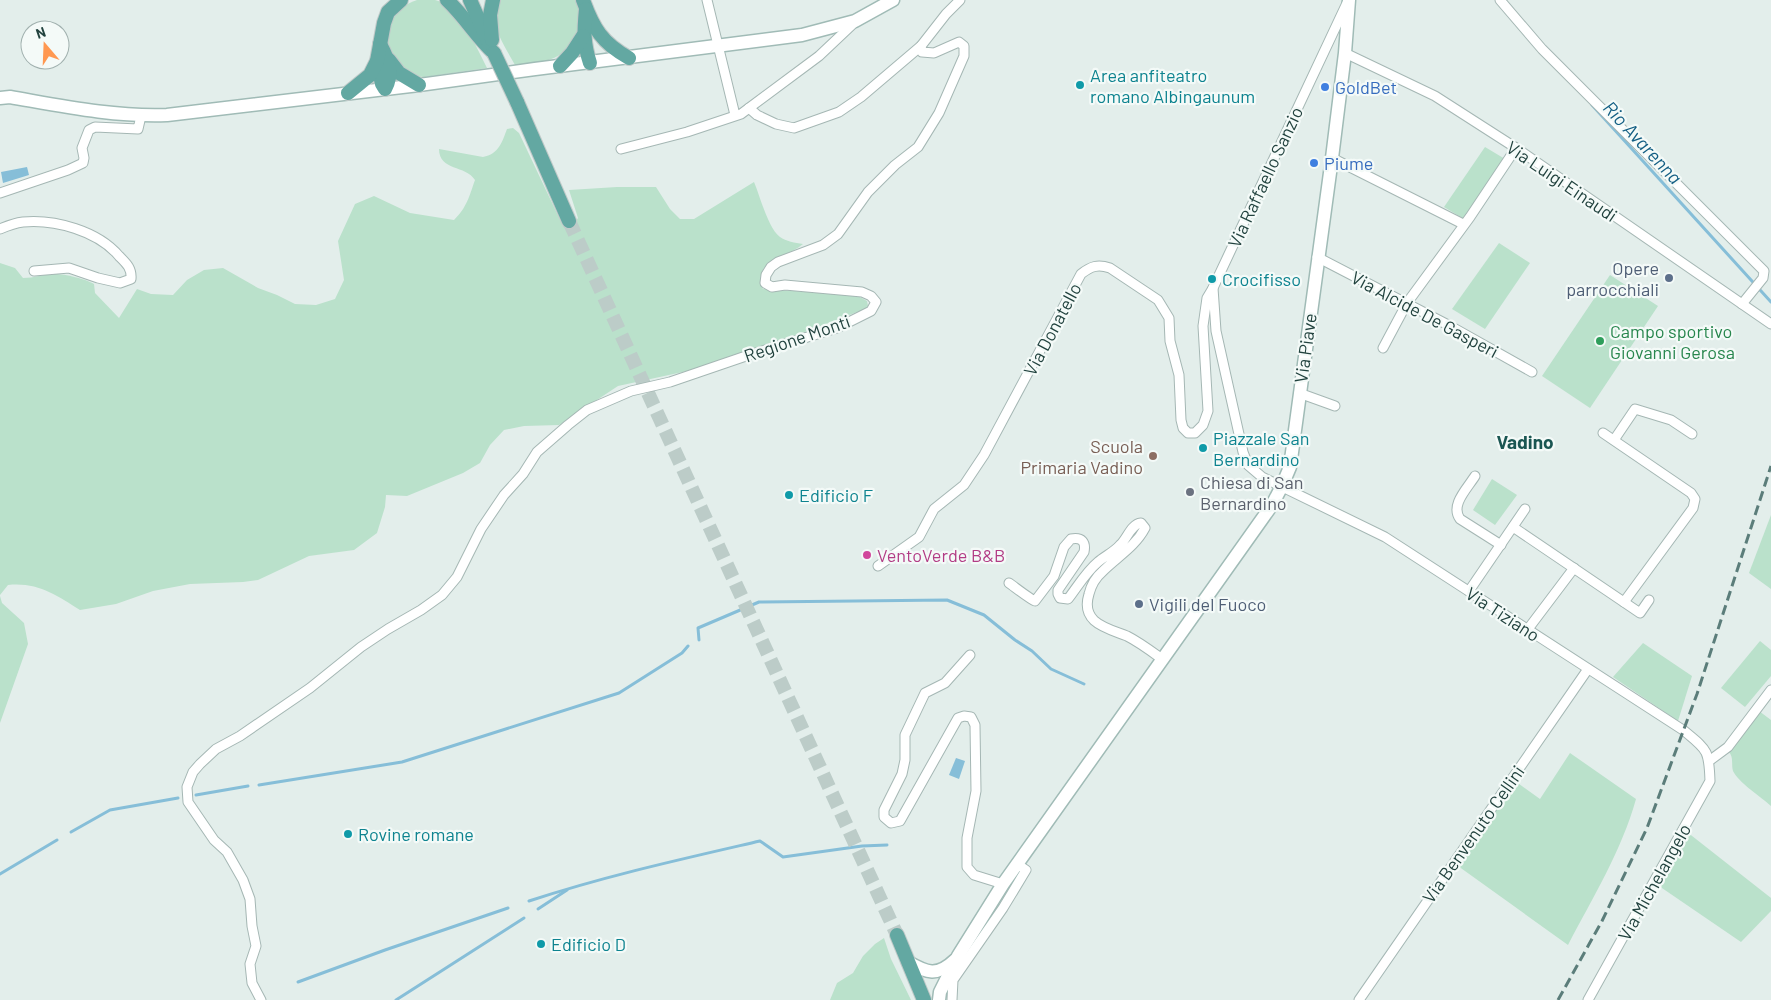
<svg xmlns="http://www.w3.org/2000/svg" width="1771" height="1000" viewBox="0 0 1771 1000" font-family="Barlow,sans-serif">
	<style>
		.green { fill: #bae1cb }
		.water { fill: #86bed8 }
		.lines { fill: none; stroke-linecap: round; stroke-linejoin: round }
		.stream { stroke: #86bed8; stroke-width: 3 }
		.primary-tunnel { stroke: #bcccc8; stroke-width: 14; stroke-dasharray: 14 7; stroke-linecap: butt }
		.street-casing { stroke: #a5b7b4; stroke-width: 11 }
		.secondary-casing { stroke: #a0bbb6; stroke-width: 15 }
		.primary-casing { stroke: #c1cac9; stroke-width: 16 }
		.street { stroke: #fff; stroke-width: 9 }
		.secondary { stroke: #fff; stroke-width: 12 }
		.primary { stroke: #63a8a2; stroke-width: 14 }
		.rail { stroke: #5b7d7a; stroke-width: 3; stroke-dasharray: 10 5; stroke-linecap: butt }
		.primary-bridge-casing { stroke: #c1cac9; stroke-width: 16; stroke-linecap: butt }
		.primary-bridge { stroke: #63a8a2; stroke-width: 14 }
		.culture-dot { fill: #0f9aa8; stroke: #f4faf8; stroke-width: 2 }
		.shop-dot { fill: #3f7fe0; stroke: #f4faf8; stroke-width: 2 }
		.service-dot { fill: #5c6f8a; stroke: #f4faf8; stroke-width: 2 }
		.leisure-dot { fill: #2e9e5b; stroke: #f4faf8; stroke-width: 2 }
		.education-dot { fill: #8d6e63; stroke: #f4faf8; stroke-width: 2 }
		.worship-dot { fill: #6b7280; stroke: #f4faf8; stroke-width: 2 }
		.hotel-dot { fill: #d1479c; stroke: #f4faf8; stroke-width: 2 }
		.labels { text-anchor: middle; dominant-baseline: central; stroke-width: 4.5; stroke-linejoin: round; paint-order: stroke }
		.culture-label { font-size: 18px; fill: #0d838f; stroke: #f4faf8; text-anchor: start }
		.shop-label { font-size: 18px; fill: #366cbe; stroke: #f4faf8; text-anchor: start }
		.street-label { font-size: 18px; fill: #21423e; stroke: #f4faf8 }
		.service-label { font-size: 18px; fill: #4e5e75; stroke: #f4faf8; text-anchor: end }
		.leisure-label { font-size: 18px; fill: #27864d; stroke: #f4faf8; text-anchor: start }
		.education-label { font-size: 18px; fill: #785e54; stroke: #f4faf8; text-anchor: end }
		.worship-label { font-size: 18px; fill: #5b616d; stroke: #f4faf8; text-anchor: start }
		.hotel-label { font-size: 18px; fill: #b23c85; stroke: #f4faf8; text-anchor: start }
		.water-label { font-size: 19px; font-style: italic; fill: #145f84; stroke: #f4faf8 }
		.neighbourhood-label { font-size: 19px; font-weight: bold; fill: #1a5652; stroke: #f4faf8 }
	</style>
	<rect width="100%" height="100%" fill="#e3eeeb"/>
	<g class="green">
		<path d="M417 0H435L445 3 468 30 487 68 424 77C381 75 372 14 417 0Z"/>
		<path d="M498 0H578C579 6 581 13 581 19 582 26 578 36 574 41 556 64 542 61 515 65 502 41 490 28 498 0Z"/>
		<path d="M513 128 519 133 563 226 575 222 578 218 569 190 617 187H656L670 209 680 219H694L754 182C760 196 768 228 780 237 786 241 795 243 803 244 787 258 751 260 763 289L856 295 867 301 868 306 865 309 784 340 692 370 618 386 559 425 524 426 504 430 490 445 480 463 463 473 407 496 386 495 385 507 377 533 354 550 309 556 258 580 243 582 190 584 153 591 116 604 80 610C56 595 38 582 8 585L0 595V263L15 268 23 278C34 278 44 274 55 274 65 274 86 279 94 284L95 293 119 318 137 289 151 294 173 295 187 280 204 270 223 268 258 288 277 295 295 304 316 305 335 299 344 280 338 241 355 204 374 196 410 213 454 220C467 207 469 197 475 180 466 165 439 171 439 149L483 157C499 154 502 142 507 129Z"/>
		<path d="M1485 147 1505 159 1464 219 1444 207Z"/>
		<path d="M1499 243 1530 263 1485 329 1452 309Z"/>
		<path d="M1610 275 1658 306 1590 408 1542 376Z"/>
		<path d="M1492 479 1517 495 1495 525 1473 510Z"/>
		<path d="M1771 515V589L1749 573Z"/>
		<path d="M0 596 2 603 24 623 28 644 0 723Z"/>
		<path d="M1760 641 1771 650V676L1745 707 1721 688Z"/>
		<path d="M1643 643 1692 676 1678 721 1613 677Z"/>
		<path d="M1759 711 1771 720V806C1761 797 1738 782 1733 771 1731 764 1734 758 1729 752Z"/>
		<path d="M1570 753 1636 799C1622 850 1592 899 1568 945L1458 866 1512 788 1515 781 1540 799Z"/>
		<path d="M1687 832 1771 898V911L1741 942 1659 886Z"/>
		<path d="M884 938 891 959 911 1000H830L837 983 853 973 863 956 875 944Z"/>
	</g>
	<g class="water">
		<path d="M27 167 29 175 3 183 1 172Z"/>
		<path d="M956 758 965 761 959 779 949 775Z"/>
	</g>
	<g class="lines">
		<g class="stream">
			<path d="M1592 105 1771 302"/>
			<path d="M699 640 698 628 759 602 947 600 984 615 1015 640 1032 651 1051 669 1084 684"/>
			<path d="M259 785 402 762 619 693 682 653 688 646"/>
			<path d="M196 795 248 786"/>
			<path d="M71 832 110 810 178 798"/>
			<path d="M0 874 57 840"/>
			<path d="M529 901C605 876 682 859 760 841L783 857 862 846 887 845"/>
			<path d="M538 909 567 890"/>
			<path d="M298 982 385 950 508 908"/>
			<path d="M396 1000 524 918"/>
		</g>
		<path class="primary-tunnel" d="M569 221 897 935"/>
		<defs>
			<g id="street">
				<path d="M707 0 735 115"/>
				<path d="M1500 0 1542 49 1764 271 1763 278 1742 304"/>
				<path d="M1347 3 1213 288 1216 331 1243 452 1248 465 1262 477 1385 537 1683 730C1707 750 1709 749 1710 781L1588 1000"/>
				<path d="M1345 53 1435 96 1516 148 1771 324"/>
				<path d="M749 108 757 115 776 124 794 128 839 112 861 97 921 46 946 14 960 0"/>
				<path d="M621 149 687 132 741 114 819 56 855 22"/>
				<path d="M1332 158 1463 224"/>
				<path d="M0 193 68 170 83 163 84 158 82 148 89 130 95 127 138 129 141 116"/>
				<path d="M0 229C7 226 15 223 23 222 55 219 98 231 119 256 126 263 132 268 131 279L120 283 98 278 69 268 34 271"/>
				<path d="M1317 257 1450 326 1532 372"/>
				<path d="M1383 348 1407 303 1470 217 1516 148"/>
				<path d="M1299 393 1335 406"/>
				<path d="M1603 433 1691 493 1695 499 1693 508 1624 602"/>
				<path d="M1614 440 1635 409 1671 420 1692 434"/>
				<path d="M1475 476C1467 489 1450 505 1460 519L1501 545"/>
				<path d="M1513 527 1640 613 1649 600"/>
				<path d="M878 566 919 537 934 509 964 485 984 455 1081 274C1091 266 1098 264 1110 268L1158 300 1169 318 1170 341 1179 375 1181 420 1183 428 1188 433H1195L1203 425 1208 411 1203 326 1207 298 1213 288"/>
				<path d="M1009 583C1016 588 1030 599 1035 601L1054 576 1064 547 1071 539C1082 537 1086 542 1084 552L1058 590V594L1060 598 1068 599C1078 586 1086 572 1098 562 1105 556 1114 552 1120 545 1127 539 1131 524 1141 523L1145 528C1135 547 1117 557 1102 572 1095 578 1091 586 1089 594 1080 623 1107 628 1127 636 1139 642 1151 651 1162 659"/>
				<path d="M1469 591 1525 509"/>
				<path d="M1528 629 1574 568"/>
				<path d="M970 655 945 683 925 693 905 735V760L902 774 884 810V817L891 823 900 821 958 718 964 716 971 717 975 725 976 791 967 838V867L974 875 1003 884"/>
				<path d="M1709 761 1728 747 1771 690"/>
				<path d="M261 1000 252 983 250 964 256 946 252 926 250 899 243 880 227 852 214 840 188 802 187 787 193 772 200 764 216 749 240 736 310 688 361 647 388 629 421 610 442 595 457 577 481 529 504 495 523 474 537 452 568 425 587 410 631 391 670 382 746 356 837 328 871 311 876 302 871 296 862 292 785 285 772 287 765 283 766 275 771 267 778 262 823 245 838 234 868 192 895 165 918 147 939 113 964 56V46L959 42 934 53 922 52 921 46"/>
				<path d="M952 1000 953 980 1003 908 1026 870 1017 864"/>
				<path d="M1359 1000 1588 669"/>
			</g>
			<g id="secondary">
				<path d="M0 98 10 97C62 106 114 117 167 115L419 85 535 69 802 35 855 21 893 0"/>
				<path d="M908 962C927 973 937 977 955 960"/>
				<path d="M939 1000 940 992 958 956 1003 884 1272 505 1282 486 1290 467 1332 158 1345 53 1349 0"/>
			</g>
			<g id="primary">
				<path d="M447 0C465 17 476 36 494 53"/>
				<path d="M470 0 489 43"/>
				<path d="M583 0C593 28 602 43 629 58"/>
				<path d="M586 9C584 30 583 42 590 63"/>
				<path d="M492 40 490 15 493 0"/>
				<path d="M389 60 399 73 419 85"/>
				<path d="M377 61 382 84 385 89C394 73 388 59 380 44"/>
				<path d="M560 66 572 53 583 36"/>
				<path d="M348 93 370 75 377 61 384 23 388 12 401 0"/>
				<path d="M517 102 569 221"/>
				<path d="M897 935 924 1000"/>
			</g>
		</defs>
		<use href="#street" class="street-casing"/>
		<use href="#secondary" class="secondary-casing"/>
		<use href="#primary" class="primary-casing"/>
		<use href="#street" class="street"/>
		<use href="#secondary" class="secondary"/>
		<use href="#primary" class="primary"/>
		<path class="rail" d="M1558 1000 1602 921 1647 828 1697 694 1771 466"/>
		<defs>
			<path id="primary-bridge" d="M494 53 517 102"/>
		</defs>
		<use href="#primary-bridge" class="primary-bridge-casing"/>
		<use href="#primary-bridge" class="primary-bridge"/>
	</g>
	<g class="culture-dot">
		<circle cx="1080" cy="85" r="5"/>
		<circle cx="1212" cy="279" r="5"/>
		<circle cx="1203" cy="448" r="5"/>
		<circle cx="789" cy="495" r="5"/>
		<circle cx="348" cy="834" r="5"/>
		<circle cx="541" cy="944" r="5"/>
	</g>
	<g class="shop-dot">
		<circle cx="1325" cy="87" r="5"/>
		<circle cx="1314" cy="163" r="5"/>
	</g>
	<g class="service-dot">
		<circle cx="1669" cy="278" r="5"/>
		<circle cx="1139" cy="604" r="5"/>
	</g>
	<circle class="leisure-dot" cx="1600" cy="341" r="5"/>
	<circle class="education-dot" cx="1153" cy="456" r="5"/>
	<circle class="worship-dot" cx="1190" cy="492" r="5"/>
	<circle class="hotel-dot" cx="867" cy="555" r="5"/>
	<g class="labels">
		<g class="culture-label">
			<text x="1090" y="75">Area anfiteatro<tspan x="1090" dy="21">romano Albingaunum</tspan></text>
			<text x="1222" y="279">Crocifisso</text>
			<text x="1213" y="438">Piazzale San<tspan x="1213" dy="21">Bernardino</tspan></text>
			<text x="799" y="495">Edificio F</text>
			<text x="358" y="834">Rovine romane</text>
			<text x="551" y="944">Edificio D</text>
		</g>
		<g class="shop-label">
			<text x="1335" y="87">GoldBet</text>
			<text x="1324" y="163">Piume</text>
		</g>
		<g class="street-label">
			<text transform="translate(1265 177) rotate(-65)">Via Raffaello Sanzio</text>
			<text transform="translate(1562 181) rotate(34)">Via Luigi Einaudi</text>
			<text transform="translate(1425 314) rotate(28)">Via Alcide De Gasperi</text>
			<text transform="translate(1052 329) rotate(-62)">Via Donatello</text>
			<text transform="translate(797 338) rotate(-19)">Regione Monti</text>
			<text transform="translate(1305 348) rotate(-82)">Via Piave</text>
			<text transform="translate(1503 614) rotate(33)">Via Tiziano</text>
			<text transform="translate(1473 834) rotate(-55)">Via Benvenuto Cellini</text>
			<text transform="translate(1654 882) rotate(-61)">Via Michelangelo</text>
		</g>
		<g class="service-label">
			<text x="1659" y="268">Opere<tspan x="1659" dy="21">parrocchiali</tspan></text>
			<text x="1149" y="604" text-anchor="start">Vigili del Fuoco</text>
		</g>
		<g class="leisure-label">
			<text x="1610" y="331">Campo sportivo<tspan x="1610" dy="21">Giovanni Gerosa</tspan></text>
		</g>
		<g class="education-label">
			<text x="1143" y="446">Scuola<tspan x="1143" dy="21">Primaria Vadino</tspan></text>
		</g>
		<g class="worship-label">
			<text x="1200" y="482">Chiesa di San<tspan x="1200" dy="21">Bernardino</tspan></text>
		</g>
		<g class="hotel-label">
			<text x="877" y="555">VentoVerde B&amp;B</text>
		</g>
		<g class="water-label">
			<text transform="translate(1643 142) rotate(47)">Rio Avarenna</text>
		</g>
		<g class="neighbourhood-label">
			<text x="1525" y="441">Vadino</text>
		</g>
	</g>
	<g transform="translate(45 45) rotate(341)"><circle r="24" fill="#f4faf8" stroke="#a0b0ae"/>
	<path d="M0-4L9 19L0 12L-9 19Z" fill="#ff9851"/>
	<text y="-8" font-size="14" font-weight="bold" text-anchor="middle" fill="#21423e">N</text>
	</g>
</svg>
